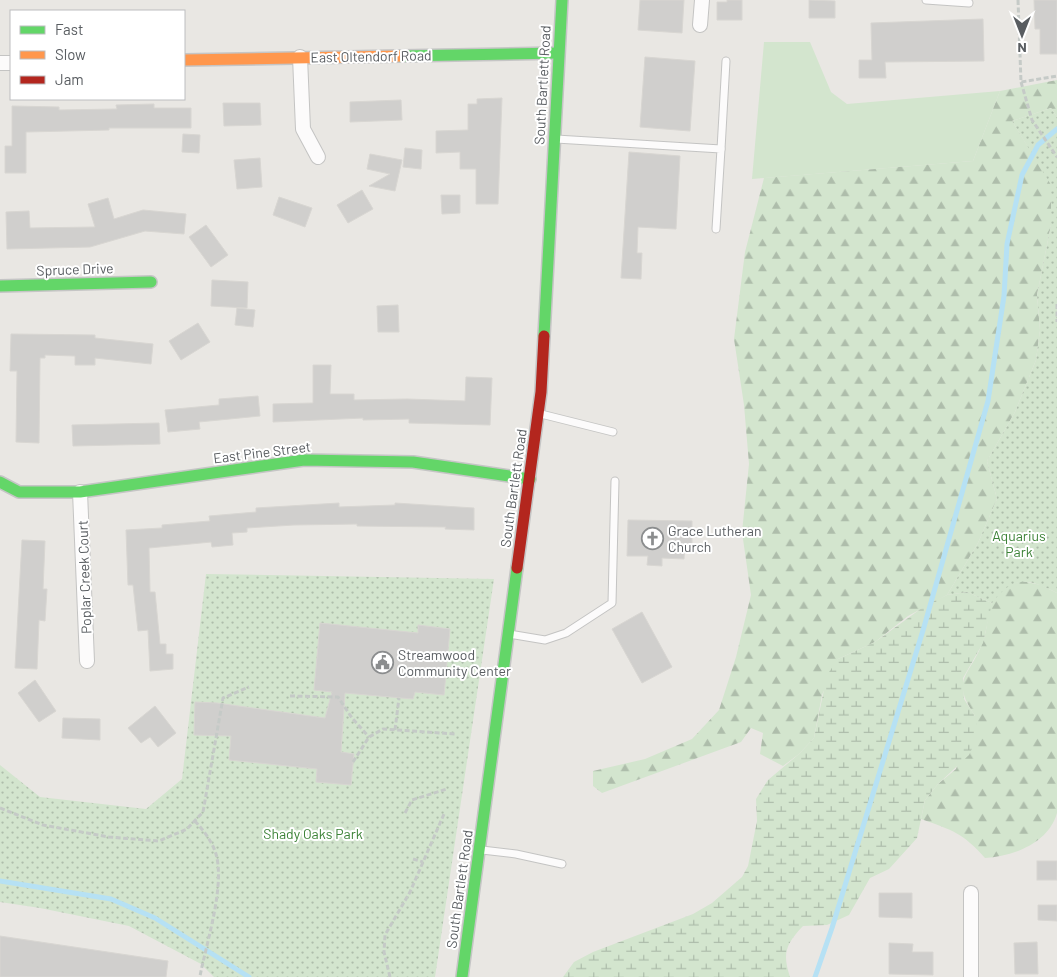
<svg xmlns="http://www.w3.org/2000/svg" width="1057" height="977" viewBox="0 0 1057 977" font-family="Barlow,sans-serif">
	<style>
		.grass { fill: #d3e5ce }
		.forest { fill: url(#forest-firs) }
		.wetland { fill: url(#wetland-marsh) }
		.park { fill: url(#park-dots) }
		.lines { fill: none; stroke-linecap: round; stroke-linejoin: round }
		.stream { stroke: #b6e1f4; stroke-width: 5 }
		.building { fill: #d0cfcd; stroke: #d8d6d2 }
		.lane-casing { stroke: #c4c4c3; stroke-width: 9 }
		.street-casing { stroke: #c4c4c3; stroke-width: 16 }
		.fast-casing { stroke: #c5c5c5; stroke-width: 14 }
		.slow-casing { stroke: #c5c5c5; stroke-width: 14 }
		.jam-casing { stroke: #c5c5c5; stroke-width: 14 }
		.path { stroke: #c5cac7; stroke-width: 3; stroke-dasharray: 5 2.5; stroke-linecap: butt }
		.lane { stroke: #fcfbfb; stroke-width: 7 }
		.street { stroke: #fcfbfb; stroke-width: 14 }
		.fast { stroke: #63d668; stroke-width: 11 }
		.slow { stroke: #ff974d; stroke-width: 11 }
		.jam { stroke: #b3261e; stroke-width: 11 }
		.labels { text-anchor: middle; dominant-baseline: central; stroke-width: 4; stroke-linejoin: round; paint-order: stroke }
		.street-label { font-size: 14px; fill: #595d61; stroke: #fff }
		.poi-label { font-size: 14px; fill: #595d61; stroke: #fff; text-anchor: start }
		.park-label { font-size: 14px; fill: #3c8237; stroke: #fff }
	</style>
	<defs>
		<pattern id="forest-firs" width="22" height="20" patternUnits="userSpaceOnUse" patternTransform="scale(1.25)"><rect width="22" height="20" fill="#d3e5ce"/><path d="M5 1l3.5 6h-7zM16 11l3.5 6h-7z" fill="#aebdab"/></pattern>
		<pattern id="wetland-marsh" width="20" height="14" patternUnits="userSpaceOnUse" patternTransform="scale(1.25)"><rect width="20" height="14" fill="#d3e5ce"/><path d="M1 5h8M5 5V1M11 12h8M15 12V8" fill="none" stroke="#aebdab"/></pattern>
		<pattern id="park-dots" width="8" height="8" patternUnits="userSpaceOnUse" patternTransform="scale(1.25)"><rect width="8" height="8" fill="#d3e5ce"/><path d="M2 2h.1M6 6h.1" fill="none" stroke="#aebdab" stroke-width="1.8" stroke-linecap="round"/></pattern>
	</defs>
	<rect width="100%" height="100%" fill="#e9e7e3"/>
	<path class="grass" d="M764 42H810L831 92 847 104 1000 91 973 161 752 179Z"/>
	<g class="forest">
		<path d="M1057 80V117L1051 108 1012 121 1052 185 1051 225 1037 295 1040 330 1036 360 1015 412 987 461 997 499 978 543 947 595 908 616 875 642 838 659 822 695 814 738 799 754 783 766 760 754 763 733 751 728 741 742 602 793 593 786V771L645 759 692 739 719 710 736 657 751 595 742 532 749 464 744 405 734 339 745 252 764 178 973 161 1000 91Z"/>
		<path d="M1022 581 1041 585 1057 593V813C1048 844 1013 856 985 858 963 833 952 830 921 819L925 800 938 784 956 769 975 716C950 679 969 677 982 644 990 626 985 601 1004 587 1008 584 1016 583 1022 581Z"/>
	</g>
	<path class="wetland" d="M967 592 992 603 983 643 963 678 964 699 975 716 978 736 969 755 938 784 925 800 917 838 889 869 870 878 849 915 827 925 803 926C786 944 782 953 790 977H563L574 962 593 952 693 914 712 903 742 877 748 866 757 821 756 799 768 780 799 754 814 738 827 675 838 659 875 642 926 605 947 595Z"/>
	<g class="park">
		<path d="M1051 108 1057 117V593C1028 578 1013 575 992 603L967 592 947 595 978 543 997 499 987 461 1015 412 1036 360 1040 330 1037 295 1051 225V185L1012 121Z"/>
		<path d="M206 574 494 579 435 977H214L201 964 129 926 40 908 0 902V765L40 797 146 809 182 779Z"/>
	</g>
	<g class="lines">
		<g class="stream">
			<path d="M0 881 111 899 155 918 249 977"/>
			<path d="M815 977 832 928 924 627 988 401 1004 296 1007 244 1022 175 1038 145 1057 129"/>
		</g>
	</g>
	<g class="building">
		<path d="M640 0H684L682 33 638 30Z"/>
		<path d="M727 0H742V20H717V2H727Z"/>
		<path d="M809 0 835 1V18H809Z"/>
		<path d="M1034 0H1057V54H1040V29H1035Z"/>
		<path d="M983 19 984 61 885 62 886 78H859V60H872L871 23Z"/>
		<path d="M645 57 695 61 690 131 640 127Z"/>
		<path d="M502 98 498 204H476V169H460V152L436 153V131L468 130V104H477V99Z"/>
		<path d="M401 100 402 120 350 122V102Z"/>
		<path d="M223 103H260L261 125 224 126Z"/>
		<path d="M154 104V108H191V128H109V130L26 132V173H5V146H12V106L59 107V110L117 109 116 105Z"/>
		<path d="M183 134 200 135 199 153 182 152Z"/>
		<path d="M405 148 422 150 421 169 403 167Z"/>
		<path d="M629 152 680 156 676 229 638 227 637 253H642L641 279 621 278Z"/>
		<path d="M370 154 402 160 395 191 369 186 390 174 367 169Z"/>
		<path d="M260 158 262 187 237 189 234 160Z"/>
		<path d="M362 190 373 209 348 223 337 205Z"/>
		<path d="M441 195H460V213L442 214Z"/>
		<path d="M279 197 312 208 305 227 273 215Z"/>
		<path d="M108 198 114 219 143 210 186 214 184 234 145 231 90 247 7 249 6 212 29 211 30 228 95 227 88 204Z"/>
		<path d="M206 225 228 255 211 267 189 237Z"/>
		<path d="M212 280 248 282 247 308 211 306Z"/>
		<path d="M398 305 399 332H378L377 306Z"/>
		<path d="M237 308 255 310 253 327 235 325Z"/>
		<path d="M198 323 210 342 181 360 169 341Z"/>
		<path d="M11 334 95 335V338L153 344 151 364 95 358V365H75V356L45 355V358H40L39 443 16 442 17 371H10Z"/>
		<path d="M313 365H331L330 394H354V400L407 399 465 401 466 377 492 378 490 425 409 423V419L363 420V418L273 422V404L313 403Z"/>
		<path d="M258 396 260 416 199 422 200 429 168 432 165 410 219 405V399Z"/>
		<path d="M159 423 160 444 73 446 72 425Z"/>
		<path d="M339 503V507L395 505V503L474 508V530L445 529 446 527 357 526V524L294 525 247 528V532L232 533 233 545 212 547 211 542 149 548 150 592H155L160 644H166V654H173V669L150 671 148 630 138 631 133 585H128L126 530 162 528V525L210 521 209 516 256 512V508Z"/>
		<path d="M628 520 692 521V545H685L684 559 662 558V566L647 565 648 556H627Z"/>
		<path d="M22 540 45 541 43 589H47L45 621 39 620 37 669 15 668Z"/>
		<path d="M642 612 672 667 642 683 612 629Z"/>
		<path d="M320 623 418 633V625L450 629 444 695 415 692 413 699 345 693 341 752 354 754 351 785 316 782 317 769 229 760 231 736 194 735 195 702 217 703 325 718 332 692 314 690Z"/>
		<path d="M35 680 56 711 39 722 18 693Z"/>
		<path d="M155 706 176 733 158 747 150 737 141 743 128 728Z"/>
		<path d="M63 718 100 719V740L62 738Z"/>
		<rect x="1037" y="861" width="20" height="19"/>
		<path d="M879 893H912V918L879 917Z"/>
		<path d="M1038 905H1057V921L1038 920Z"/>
		<path d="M0 936 168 961 166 977H0Z"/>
		<path d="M1037 942 1038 974H1015L1014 943Z"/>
		<path d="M889 943 913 944 912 952H933V975L889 974Z"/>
	</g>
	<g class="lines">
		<defs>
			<g id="lane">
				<path d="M926 0 969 3"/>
				<path d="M556 139 721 149 716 229"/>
				<path d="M721 149 726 61"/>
				<path d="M541 414 613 432"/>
				<path d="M509 634 545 640 566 633 612 603 615 481"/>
				<path d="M482 850 516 854 562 864"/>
			</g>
			<g id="street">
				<path d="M700 25 702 0"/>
				<path d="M300 57 303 129 318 157"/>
				<path d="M0 63H11"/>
				<path d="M80 492 87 661"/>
				<path d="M971 893V977"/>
			</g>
			<g id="fast">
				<path d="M401 56 558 53"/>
				<path d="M0 286 151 282"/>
				<path d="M544 336 562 0"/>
				<path d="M0 482 19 492H80L304 460 413 462 530 479"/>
				<path d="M462 977 517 568"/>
			</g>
			<path id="slow" d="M184 60 401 56"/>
			<path id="jam" d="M517 568 541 392 544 336"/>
		</defs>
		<use href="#lane" class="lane-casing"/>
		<use href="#street" class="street-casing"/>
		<use href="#fast" class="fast-casing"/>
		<use href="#slow" class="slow-casing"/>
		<use href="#jam" class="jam-casing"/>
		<g class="path">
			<path d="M1018 0 1021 82 1057 76"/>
			<path d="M1021 82 1032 120 1057 157"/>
			<path d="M1057 304V322"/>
			<path d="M290 696 338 697 352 718 369 737"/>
			<path d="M395 730 399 698"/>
			<path d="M353 762 369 737 383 729 455 734"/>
			<path d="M0 808 43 825 109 837 159 841 187 829 203 812 223 698 249 687"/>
			<path d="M405 813 412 800 447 789"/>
			<path d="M195 821C203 830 212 841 216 854 225 886 207 941 200 976"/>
			<path d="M413 859 423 862"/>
			<path d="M390 977 384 952 385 935 410 892 444 814"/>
		</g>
		<use href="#lane" class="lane"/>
		<use href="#street" class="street"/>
		<use href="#fast" class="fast"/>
		<use href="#slow" class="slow"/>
		<use href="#jam" class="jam"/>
	</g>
	<defs>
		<symbol id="church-ring" viewBox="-11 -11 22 22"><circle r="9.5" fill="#fff" stroke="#8b8d8e" stroke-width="1.5"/><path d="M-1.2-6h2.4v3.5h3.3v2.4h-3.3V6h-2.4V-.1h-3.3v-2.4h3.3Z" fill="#8b8d8e"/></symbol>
		<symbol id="civic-ring" viewBox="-11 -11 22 22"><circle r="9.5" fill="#fff" stroke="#8b8d8e" stroke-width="1.5"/><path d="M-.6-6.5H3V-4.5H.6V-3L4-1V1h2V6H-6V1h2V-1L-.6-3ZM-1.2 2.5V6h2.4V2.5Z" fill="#8b8d8e"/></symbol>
	</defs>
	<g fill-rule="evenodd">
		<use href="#church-ring" x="640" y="526" width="25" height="25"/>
		<use href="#civic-ring" x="370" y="650" width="25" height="25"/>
	</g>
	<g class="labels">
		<g class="street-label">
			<text transform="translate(371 56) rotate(-1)">East Oltendorf Road</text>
			<text transform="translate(542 85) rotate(-87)">South Bartlett Road</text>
			<text transform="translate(75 269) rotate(-2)">Spruce Drive</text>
			<text transform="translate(262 452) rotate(-7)">East Pine Street</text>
			<text transform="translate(513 488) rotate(-82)">South Bartlett Road</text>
			<text transform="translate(84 577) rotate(-92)">Poplar Creek Court</text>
			<text transform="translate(459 889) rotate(-82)">South Bartlett Road</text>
		</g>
		<g class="poi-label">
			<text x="668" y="530">Grace Lutheran<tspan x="668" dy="16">Church</tspan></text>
			<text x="398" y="654">Streamwood<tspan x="398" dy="16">Community Center</tspan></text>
		</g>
		<g class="park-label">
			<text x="1019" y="535">Aquarius<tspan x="1019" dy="16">Park</tspan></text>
			<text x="313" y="833">Shady Oaks Park</text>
		</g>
	</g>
	<rect x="10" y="10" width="175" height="90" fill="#ffffff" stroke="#bdbec0"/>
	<rect x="20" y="26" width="25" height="8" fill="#63d668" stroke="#bdbec0"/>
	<text x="55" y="35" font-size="15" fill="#595d61">Fast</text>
	<rect x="20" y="51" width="25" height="8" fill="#ff974d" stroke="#bdbec0"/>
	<text x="55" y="60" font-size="15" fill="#595d61">Slow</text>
	<rect x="20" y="76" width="25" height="8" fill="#b3261e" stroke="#bdbec0"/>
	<text x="55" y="85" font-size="15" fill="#595d61">Jam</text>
	<g transform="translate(1022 35) rotate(180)" stroke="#ffffff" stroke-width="4" paint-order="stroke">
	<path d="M0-4L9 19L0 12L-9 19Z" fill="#595d61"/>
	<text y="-8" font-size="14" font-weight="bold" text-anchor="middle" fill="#595d61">N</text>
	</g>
</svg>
